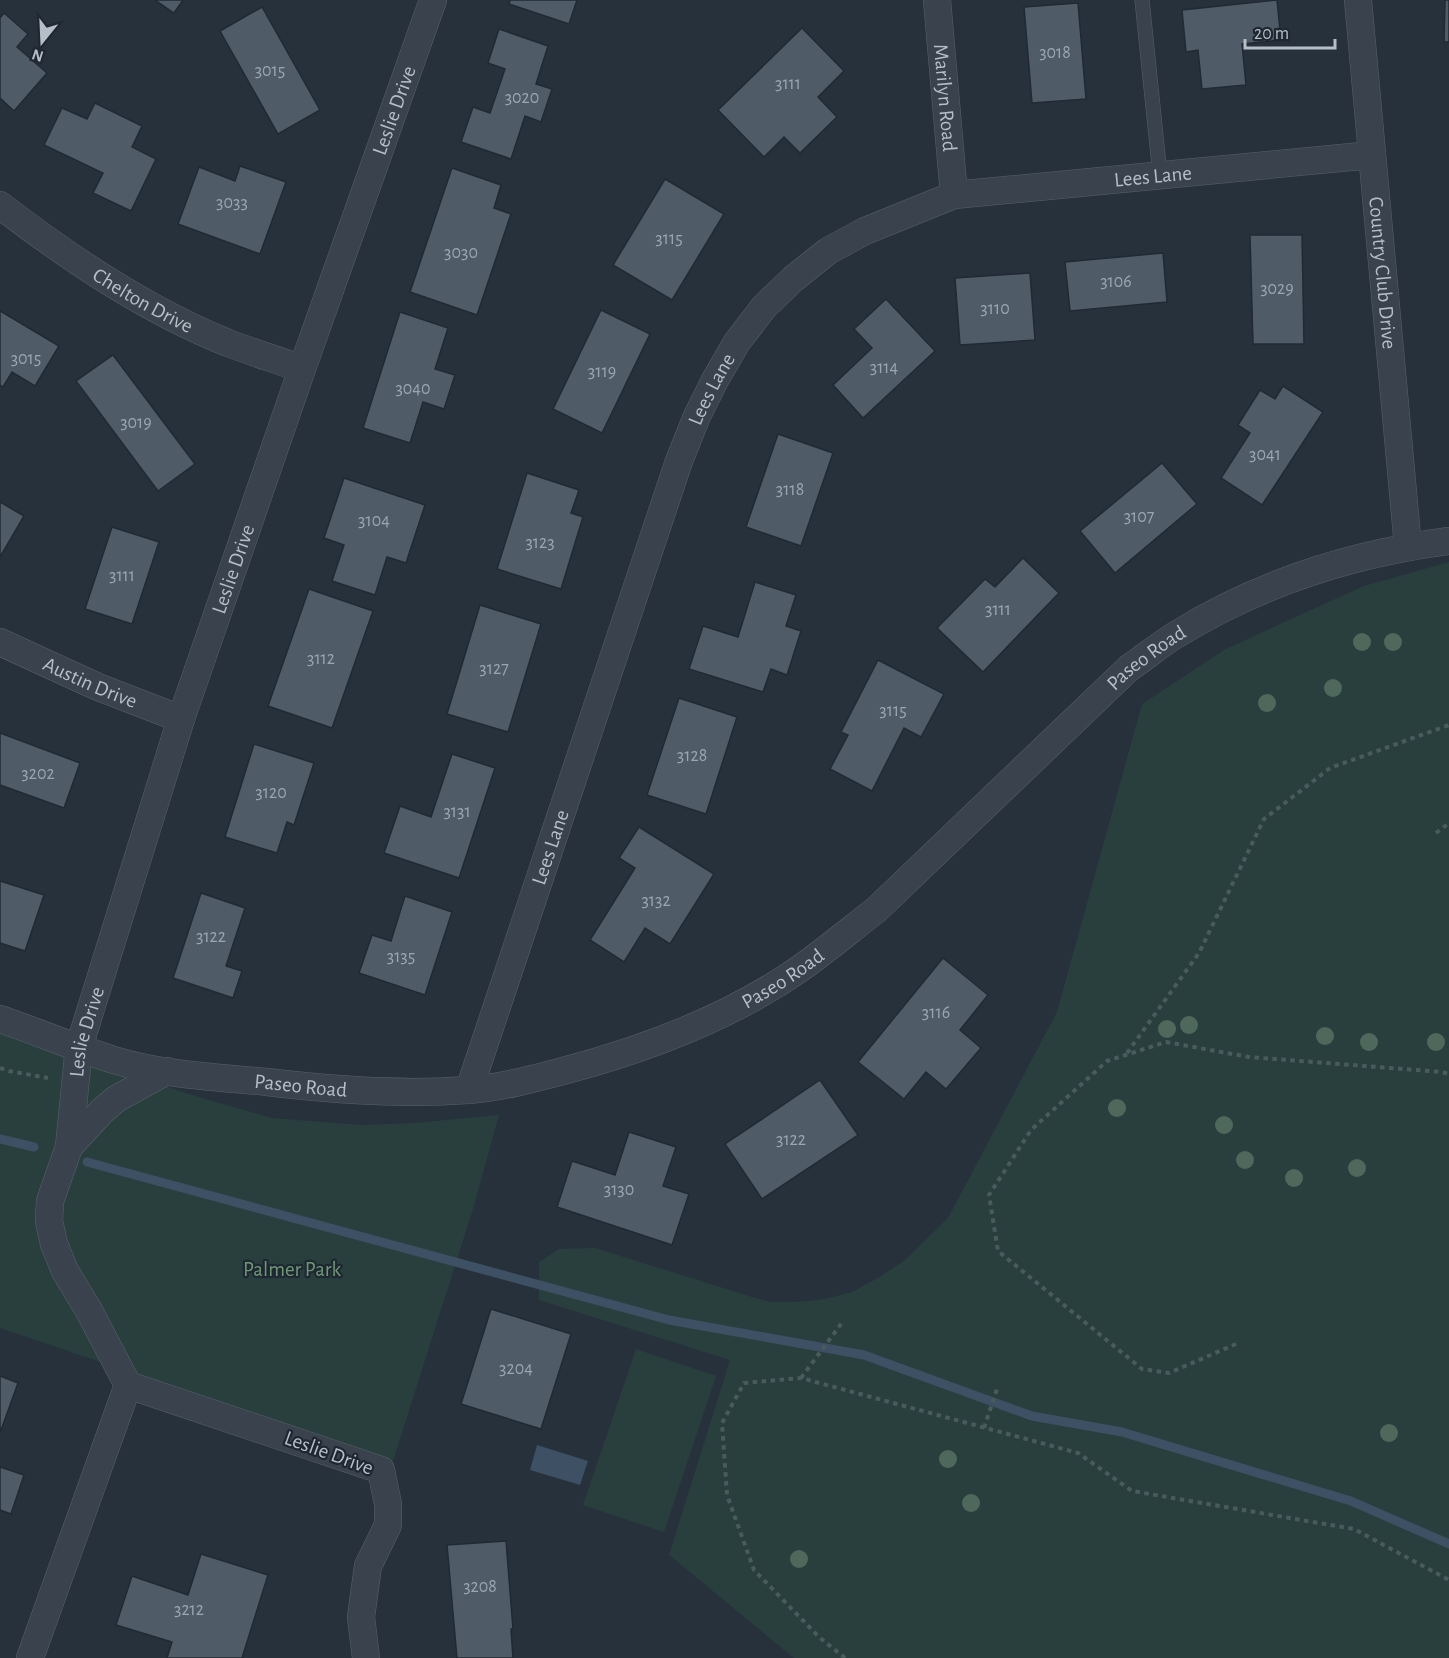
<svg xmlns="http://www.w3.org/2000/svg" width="1449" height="1658" viewBox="0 0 1449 1658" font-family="'Alegreya Sans',sans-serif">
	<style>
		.green { fill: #293f3e }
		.water { fill: #3d5064 }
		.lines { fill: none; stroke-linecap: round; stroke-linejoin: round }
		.stream { stroke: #3d5064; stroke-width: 9 }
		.building { fill: #4f5c67; stroke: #212a34; stroke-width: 1.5 }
		.lane-casing { stroke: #58616b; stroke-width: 15 }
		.street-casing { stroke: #58616b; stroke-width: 28 }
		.path { stroke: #485c5c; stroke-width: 4; stroke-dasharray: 4.5 4.5; stroke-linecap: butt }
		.lane { stroke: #3a434d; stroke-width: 14 }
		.street { stroke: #3a434d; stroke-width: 27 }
		.tree { fill: #4e695b }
		.labels { text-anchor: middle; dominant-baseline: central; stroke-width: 4.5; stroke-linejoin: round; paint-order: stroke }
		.number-label { font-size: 18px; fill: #9ca6b0 }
		.street-label { font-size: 21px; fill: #b6bec8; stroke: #1f2832 }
		.park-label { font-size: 21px; fill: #6e9774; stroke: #1f2832 }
	</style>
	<rect width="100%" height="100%" fill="#26313c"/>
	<g class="green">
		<path d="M1449 562V1658H794L669 1555 730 1360 539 1300V1262L559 1249 595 1248 752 1297 771 1302H798L825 1299 852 1292 876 1279 904 1261 948 1218 1057 1012 1142 704 1224 650 1291 619 1364 586Z"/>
		<path d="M0 1024 185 1093 272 1118 361 1125 414 1123 499 1115 473 1209 393 1461 0 1328Z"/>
		<path d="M636 1349 716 1376 664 1532 583 1505Z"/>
	</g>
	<path class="water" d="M537 1445 588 1461 580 1485 530 1470Z"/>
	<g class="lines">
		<g class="stream">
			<path d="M0 1139 34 1147"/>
			<path d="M87 1162 669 1320 864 1355 1032 1416 1122 1432 1351 1501 1449 1544"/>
		</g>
	</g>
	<g class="building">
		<path d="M155 0H183L174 13Z"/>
		<path d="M510 0H577L569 24 509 4Z"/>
		<path d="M1277 0 1281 40 1242 44 1246 85 1202 89 1198 50 1186 52 1182 10Z"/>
		<path d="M1445 0H1449V42H1444Z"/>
		<path d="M1078 3 1086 99 1032 103 1024 7Z"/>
		<path d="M262 7 320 110 278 134 220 31Z"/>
		<path d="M4 13 28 34 17 47 47 73 14 111 0 98V18Z"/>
		<path d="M802 28 844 71 818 97 837 117 800 153 784 137 764 157 718 110Z"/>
		<path d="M499 29 548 46 536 84 552 89 541 122 525 116 511 159 461 142 473 107 490 113 505 69 488 63Z"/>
		<path d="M95 103 142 126 132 147 156 159 131 211 93 193 103 173 44 145 62 108 87 119Z"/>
		<path d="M240 166 286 182 260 254 178 224 199 167 235 181Z"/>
		<path d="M452 168 501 185 494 208 511 214 477 315 410 292Z"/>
		<path d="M665 179 724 214 672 300 613 265Z"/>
		<path d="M1250 235H1302L1304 344H1253Z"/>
		<path d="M1163 253 1167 302 1070 311 1065 262Z"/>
		<path d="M1030 273 1035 340 960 345 955 278Z"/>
		<path d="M886 299 935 351 863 418 833 385 872 348 854 329Z"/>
		<path d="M601 310 650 334 602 433 553 409Z"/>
		<path d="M0 311 59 346 35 386 12 372 3 387 0 385Z"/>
		<path d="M400 312 448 328 435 369 455 375 444 409 423 402 410 443 363 428Z"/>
		<path d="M113 355 195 464 158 491 76 381Z"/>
		<path d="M1283 386 1323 412 1262 505 1221 478 1250 433 1238 425 1260 390 1275 399Z"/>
		<path d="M778 434 833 453 801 546 746 527Z"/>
		<path d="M1162 463 1197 504 1115 573 1080 531Z"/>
		<path d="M527 473 579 490 571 513 583 517 561 589 497 569Z"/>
		<path d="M344 478 425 505 406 563 387 557 375 595 332 581 344 545 324 538Z"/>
		<path d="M0 502 24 516 0 557Z"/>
		<path d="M112 527 159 542 132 624 85 609Z"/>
		<path d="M1023 558 1059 593 983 672 937 628 985 579 995 587Z"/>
		<path d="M755 582 796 595 786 626 801 631 787 675 771 669 763 692 689 669 703 626 738 637Z"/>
		<path d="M309 589 373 611 332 728 268 706Z"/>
		<path d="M480 605 541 624 508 732 447 714Z"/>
		<path d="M878 660 944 694 921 737 904 728 872 791 830 769 848 735 841 732Z"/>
		<path d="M679 698 737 717 706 814 647 795Z"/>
		<path d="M0 733 80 763 64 808 0 785Z"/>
		<path d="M254 744 314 763 294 825 287 822 277 853 225 837Z"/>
		<path d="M452 754 495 768 459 878 384 853 400 806 431 817Z"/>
		<path d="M639 827 714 874 670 944 645 928 624 962 590 940 635 868 619 858Z"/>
		<path d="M0 881 44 895 25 951 0 943Z"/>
		<path d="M201 893 245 908 226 966 242 971 233 998 173 978Z"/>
		<path d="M405 896 452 912 425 995 359 973 372 935 391 941Z"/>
		<path d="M943 958 988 995 960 1030 981 1048 946 1089 926 1072 904 1099 858 1062Z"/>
		<path d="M820 1080 858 1135 762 1199 725 1144Z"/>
		<path d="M629 1132 676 1147 663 1186 689 1194 672 1245 557 1207 572 1161 615 1175Z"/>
		<path d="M491 1309 571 1334 541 1429 461 1404Z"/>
		<path d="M0 1376 18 1383 0 1433Z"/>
		<path d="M0 1467 24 1475 11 1514 0 1510Z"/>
		<path d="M506 1541 513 1629H511L513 1658H457L447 1545Z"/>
		<path d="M201 1554 268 1575 242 1658H167L172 1642 116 1625 132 1576 188 1595Z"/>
	</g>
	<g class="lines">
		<defs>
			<path id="lane" d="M1142 0 1160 175"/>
			<g id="street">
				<path id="s1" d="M937 0 954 195"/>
				<path id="s2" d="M1358 0 1408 547"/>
				<path id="s3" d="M0 205C70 259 146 310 228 343 252 352 277 360 302 369"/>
				<path id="s4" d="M0 642 98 687 181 719"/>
				<path id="s5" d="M0 1019C38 1032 76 1048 114 1060 163 1075 216 1077 267 1082 333 1090 400 1095 467 1090 499 1088 533 1079 563 1071 643 1050 730 1017 798 970 825 951 850 930 876 910L1129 668C1144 658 1158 646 1174 636 1259 583 1350 554 1449 541"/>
				<path id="s6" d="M469 1090 679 461 697 416 715 380 737 342 764 307 793 279 828 251 865 231 954 195 1372 155"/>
				<path d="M69 1147 102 1111 116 1099 167 1071"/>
				<path d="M30 1658 128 1385"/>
				<path id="s7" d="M366 1658 361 1617 368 1566 388 1525V1504L381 1470 128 1385 88 1309 65 1271 54 1244 49 1221 50 1201 69 1147 79 1047 181 719 302 369 433 0"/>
			</g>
		</defs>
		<use href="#lane" class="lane-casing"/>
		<use href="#street" class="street-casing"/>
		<g class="path">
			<path d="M1436 833 1449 823"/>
			<path d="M1127 1053 1199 953 1264 819 1330 768 1449 725"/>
			<path d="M0 1068 9 1071 48 1078"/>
			<path d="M1236 1344 1169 1373 1142 1369 998 1251 989 1195 1031 1130 1107 1061 1166 1042 1249 1057 1442 1072 1449 1074"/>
			<path d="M801 1378 844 1320"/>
			<path d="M984 1428 997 1389"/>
			<path d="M845 1658 819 1637 754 1570 727 1495 722 1423 744 1383 801 1378 1078 1453 1132 1491 1354 1529 1449 1580"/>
		</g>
		<use href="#lane" class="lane"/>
		<use href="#street" class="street"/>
	</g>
	<g class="tree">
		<circle cx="1362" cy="642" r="9"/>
		<circle cx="1393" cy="642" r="9"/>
		<circle cx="1333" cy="688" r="9"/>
		<circle cx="1267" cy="703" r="9"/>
		<circle cx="1189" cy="1025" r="9"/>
		<circle cx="1167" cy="1029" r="9"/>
		<circle cx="1325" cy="1036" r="9"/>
		<circle cx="1369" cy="1042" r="9"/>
		<circle cx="1436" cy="1042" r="9"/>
		<circle cx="1117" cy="1108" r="9"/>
		<circle cx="1224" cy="1125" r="9"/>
		<circle cx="1245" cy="1160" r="9"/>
		<circle cx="1357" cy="1168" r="9"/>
		<circle cx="1294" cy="1178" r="9"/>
		<circle cx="1389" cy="1433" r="9"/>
		<circle cx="948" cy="1459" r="9"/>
		<circle cx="971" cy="1503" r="9"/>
		<circle cx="799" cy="1559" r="9"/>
	</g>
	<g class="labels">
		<g class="number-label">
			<text x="1055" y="53">3018</text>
			<text x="270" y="71">3015</text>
			<text x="788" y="84">3111</text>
			<text x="522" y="98">3020</text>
			<text x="232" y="203">3033</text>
			<text x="669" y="239">3115</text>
			<text x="461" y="253">3030</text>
			<text x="1116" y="282">3106</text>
			<text x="1277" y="289">3029</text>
			<text x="995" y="309">3110</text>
			<text x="26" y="359">3015</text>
			<text x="884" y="368">3114</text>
			<text x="602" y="372">3119</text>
			<text x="413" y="389">3040</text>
			<text x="136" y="423">3019</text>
			<text x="1265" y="455">3041</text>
			<text x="790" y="490">3118</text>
			<text x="1139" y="517">3107</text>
			<text x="374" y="521">3104</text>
			<text x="540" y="543">3123</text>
			<text x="122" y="576">3111</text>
			<text x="998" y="610">3111</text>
			<text x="321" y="659">3112</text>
			<text x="494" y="669">3127</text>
			<text x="893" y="711">3115</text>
			<text x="692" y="756">3128</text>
			<text x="38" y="774">3202</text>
			<text x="271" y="793">3120</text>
			<text x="457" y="812">3131</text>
			<text x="656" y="901">3132</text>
			<text x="211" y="937">3122</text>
			<text x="401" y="957">3135</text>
			<text x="936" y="1013">3116</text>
			<text x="791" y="1140">3122</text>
			<text x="619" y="1190">3130</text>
			<text x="516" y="1369">3204</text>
			<text x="480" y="1587">3208</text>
			<text x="189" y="1610">3212</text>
		</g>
		<g class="street-label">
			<text stroke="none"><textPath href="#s1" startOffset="98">Marilyn Road</textPath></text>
			<text stroke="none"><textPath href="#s7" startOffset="1810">Leslie Drive</textPath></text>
			<text stroke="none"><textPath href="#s6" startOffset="1263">Lees Lane</textPath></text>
			<text stroke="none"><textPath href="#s2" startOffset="274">Country Club Drive</textPath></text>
			<text stroke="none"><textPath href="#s3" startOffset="172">Chelton Drive</textPath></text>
			<text stroke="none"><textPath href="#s6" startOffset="742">Lees Lane</textPath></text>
			<text stroke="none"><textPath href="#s7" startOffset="1324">Leslie Drive</textPath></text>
			<text stroke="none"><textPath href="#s5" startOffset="1300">Paseo Road</textPath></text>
			<text stroke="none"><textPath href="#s4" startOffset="99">Austin Drive</textPath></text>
			<text stroke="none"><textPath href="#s6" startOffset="256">Lees Lane</textPath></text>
			<text stroke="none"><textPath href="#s5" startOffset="814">Paseo Road</textPath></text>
			<text stroke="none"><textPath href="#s7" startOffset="838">Leslie Drive</textPath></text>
			<text stroke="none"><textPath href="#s5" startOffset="310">Paseo Road</textPath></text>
			<text transform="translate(329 1453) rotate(20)">Leslie Drive</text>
		</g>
		<g class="park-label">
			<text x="292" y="1269">Palmer Park</text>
		</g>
	</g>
	<g transform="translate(42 42) rotate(198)" stroke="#1f2832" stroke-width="4.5" paint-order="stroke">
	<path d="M0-4.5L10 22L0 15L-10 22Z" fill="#b6bec8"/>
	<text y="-9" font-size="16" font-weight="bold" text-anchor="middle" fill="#b6bec8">N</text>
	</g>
	<path d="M1245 39v9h90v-9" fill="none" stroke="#b6bec8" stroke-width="3"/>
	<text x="1254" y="39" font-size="18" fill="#b6bec8" stroke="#1f2832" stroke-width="4.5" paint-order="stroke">20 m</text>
</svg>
